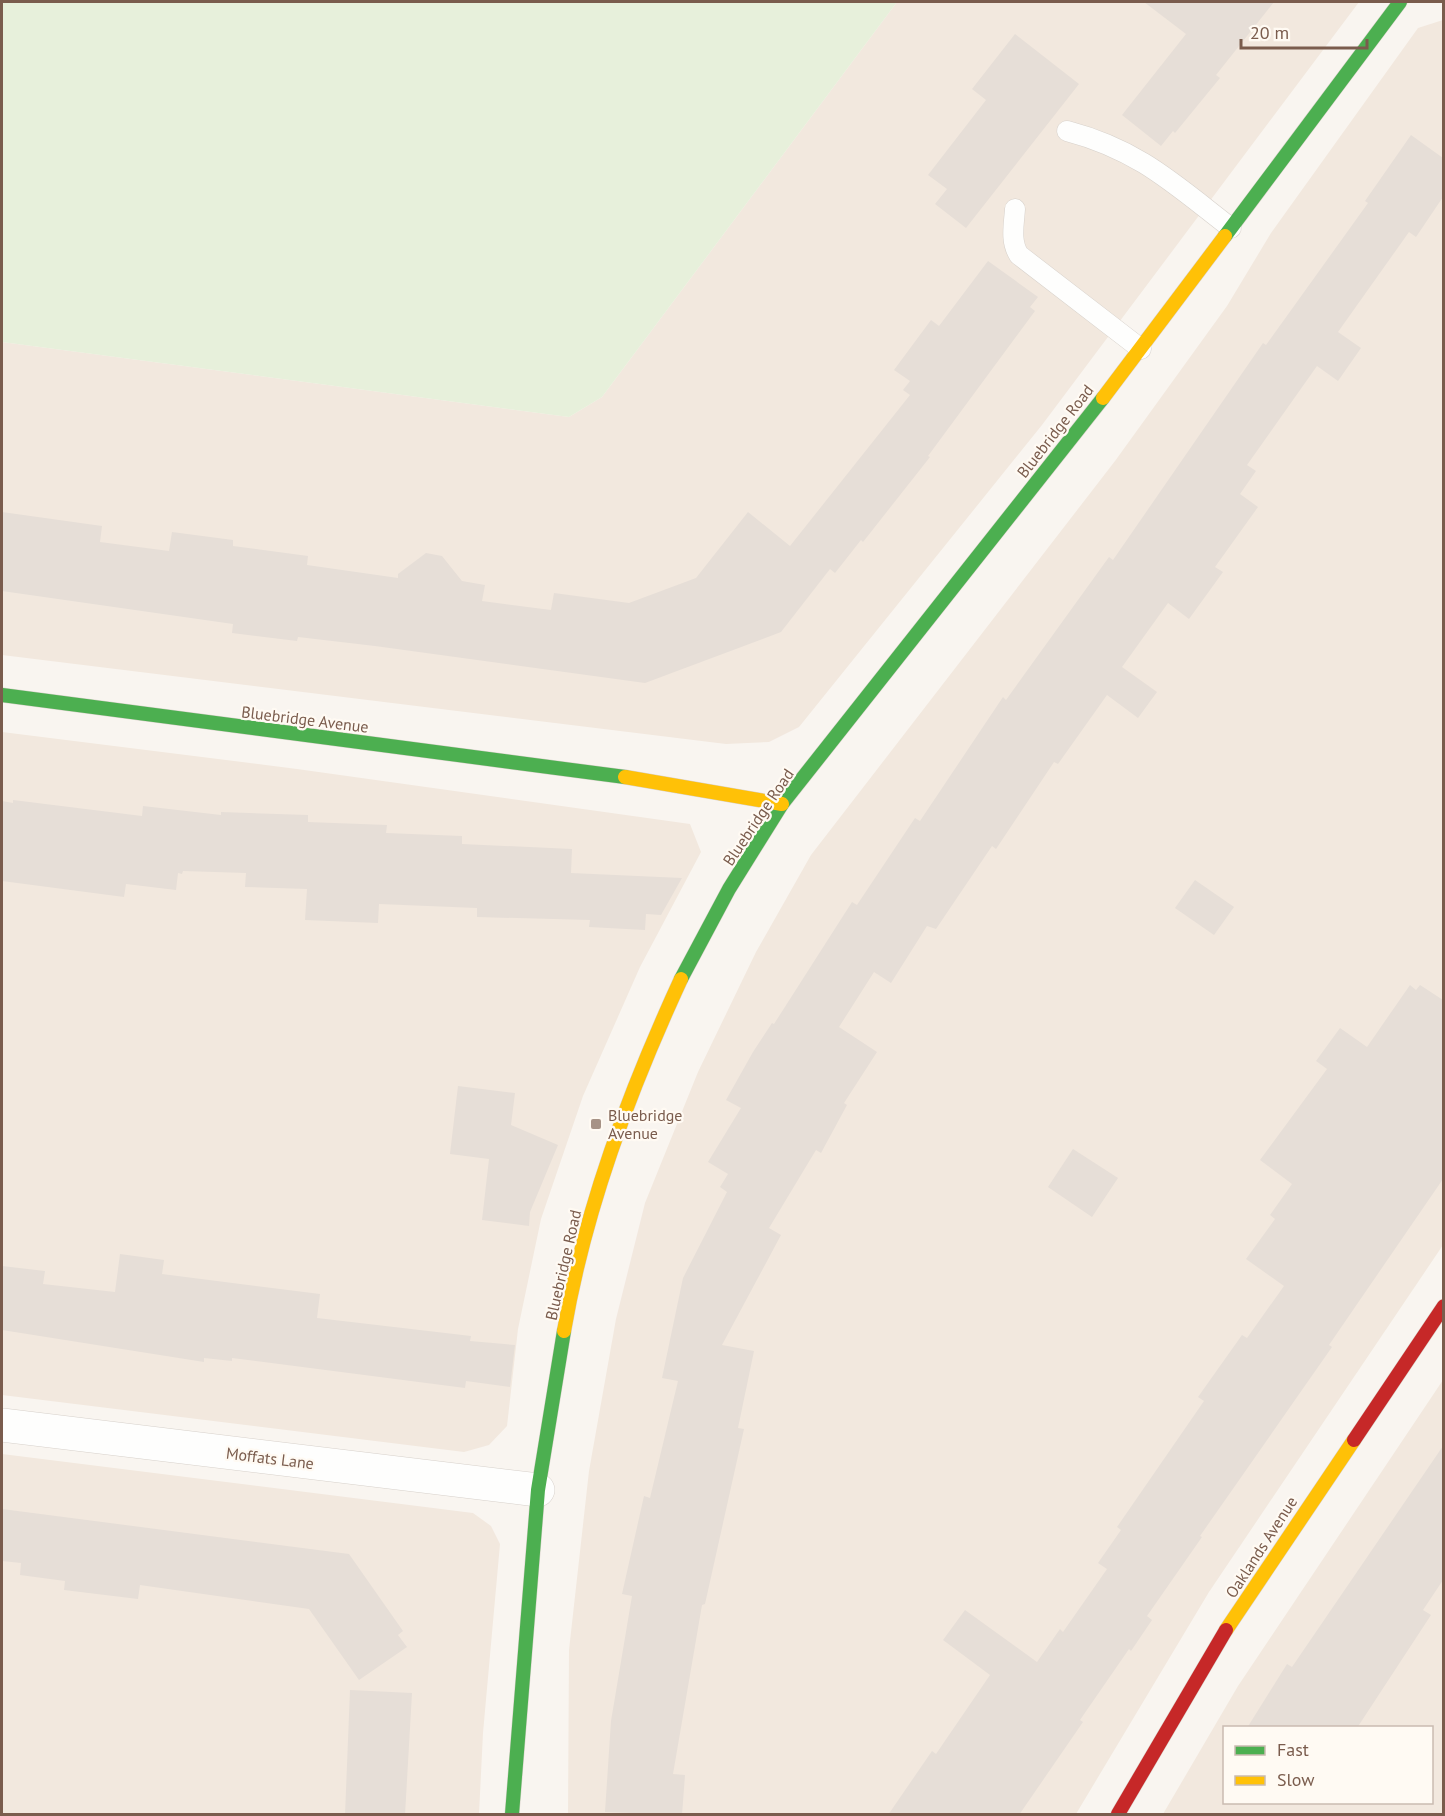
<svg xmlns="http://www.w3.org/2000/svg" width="1445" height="1816" viewBox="0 0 1445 1816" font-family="'PT Sans',sans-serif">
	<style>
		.residential { fill: #f2e8de; fill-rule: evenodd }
		.green { fill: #e7f0db }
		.building { fill: #e6ded7 }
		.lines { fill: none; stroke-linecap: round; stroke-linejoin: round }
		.lane-casing { stroke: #d7d1cb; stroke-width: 21 }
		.street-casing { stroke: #d7d1cb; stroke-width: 34 }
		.fast-casing { stroke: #d9d2cb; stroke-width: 15 }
		.slow-casing { stroke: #d9d2cb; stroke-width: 15 }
		.jam-casing { stroke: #d9d2cb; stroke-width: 15 }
		.lane { stroke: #fefefd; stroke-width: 20 }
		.street { stroke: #fefefd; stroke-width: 33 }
		.fast { stroke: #4caf50; stroke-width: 14 }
		.slow { stroke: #ffc107; stroke-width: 14 }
		.jam { stroke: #c62828; stroke-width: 14 }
		.poi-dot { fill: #a69286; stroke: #fffaf3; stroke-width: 2 }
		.labels { text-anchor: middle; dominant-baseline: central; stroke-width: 4.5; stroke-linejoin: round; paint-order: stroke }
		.street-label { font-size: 16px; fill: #7a5c4d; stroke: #fffaf3 }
		.poi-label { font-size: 16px; fill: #7a5c4d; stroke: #fffaf3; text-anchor: start }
	</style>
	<rect width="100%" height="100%" fill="#f9f5f0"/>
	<g class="residential">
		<path d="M897 2H1359L1042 425 799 727 769 742 726 744 2 655V342L569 417 602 397Z"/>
		<path d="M1443 20V1245L1209 1592 1076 1814H568L569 1650 589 1471 616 1319 645 1203 698 1072 756 952 811 855 1115 461 1227 306 1271 233 1418 28Z"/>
		<path d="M2 732 297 769 690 824 701 852 640 967 583 1096 541 1219 518 1329 507 1426 489 1445 464 1452 2 1395Z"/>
		<path d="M1443 1380V1814H1163L1238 1686ZM1224 1728H1432V1802H1224Z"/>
		<path d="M2 1454 473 1513 491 1526 500 1544 483 1733 479 1814H2Z"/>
	</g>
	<path class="green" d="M2 2H897L602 397 569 417 2 342Z"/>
	<g class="building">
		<path d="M1144 2H1274L1216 75 1220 78 1175 133 1173 131 1161 146 1122 115 1186 34Z"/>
		<path d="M1015 34 1079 84 966 228 935 204 947 189 928 175 986 100 972 89Z"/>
		<path d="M1411 135 1443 158V197L1416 237 1409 232 1338 332 1361 348 1338 381 1317 366 1247 465 1256 471 1240 494 1258 507 1215 567 1223 572 1189 619 1168 603 1122 667 1157 692 1138 718 1107 695 1058 764 1054 762 996 849 992 846 936 929 927 926 891 983 874 972 839 1027 877 1052 844 1103 847 1105 821 1153 816 1150 769 1228 781 1235 722 1345 754 1351 738 1428 744 1429 705 1604 702 1605 673 1774 685 1775 682 1815 605 1812 611 1721 632 1596 622 1594 644 1496 650 1498 678 1381 662 1378 683 1278 727 1192 720 1187 728 1174 708 1162 741 1108 726 1100 753 1052 772 1023 774 1024 852 902 857 905 915 818 920 821 1003 697 1006 700 1109 557 1113 560 1263 343 1266 345 1368 203 1365 201Z"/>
		<path d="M988 261 1038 297 1030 307 1035 311 928 456 930 457 863 542 861 540 835 573 830 569 781 632 645 683 375 646 298 637 297 641 232 633 233 624 2 591V512L102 526 100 542 169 551 172 532 233 540V546L308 556 307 565 398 578V574L426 553 442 556 462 581 485 585 482 601 551 610 554 593 629 603 696 578 748 512 790 546 910 395 903 390 910 381 894 370 931 320 939 326Z"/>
		<path d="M13 800 142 816 143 806 221 815V812L308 815V822L387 825 386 833 462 836V844L572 849 571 873 682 878 661 915 646 914 645 930 589 927 590 920 477 917V908L379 904 378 923 305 920 307 889 245 887 246 873 183 871 182 874 178 873 176 890 126 884 124 897 2 881V801L13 803Z"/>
		<path d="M1195 880 1234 907 1214 935 1175 908Z"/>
		<path d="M1410 985 1416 990 1420 985 1443 1000V1179L1329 1345 1332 1347 1200 1536 1202 1537 1147 1616 1152 1620 1131 1651 1129 1649 1080 1720 1083 1722 1019 1815H888L932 1751 936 1754 990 1675 943 1640 965 1610 1037 1662 1060 1629 1063 1632 1107 1569 1098 1563 1121 1530 1117 1527 1204 1401 1198 1397 1242 1335 1247 1338 1284 1286 1246 1259 1275 1219 1270 1215 1292 1184 1260 1160 1327 1069 1316 1061 1340 1028 1367 1047Z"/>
		<path d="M458 1086 515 1093 511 1125 558 1145 530 1212 529 1226 482 1220 489 1159 450 1154Z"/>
		<path d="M1073 1149 1118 1178 1092 1217 1048 1187Z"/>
		<path d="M120 1254 164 1260 162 1274 320 1294 317 1318 471 1336 470 1341 515 1345 510 1387 466 1381 465 1388 232 1358V1361L204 1358V1362L2 1330V1266L45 1271 43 1284 115 1292Z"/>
		<path d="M1443 1446V1580L1423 1610 1431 1615 1357 1728H1247L1287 1664 1292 1667Z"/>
		<path d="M2 1509 349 1554 403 1631 398 1635 407 1647 359 1680 309 1609 140 1585 138 1599 64 1590 65 1581 20 1575 21 1563 2 1561Z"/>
		<path d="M350 1690 412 1693 405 1815H345Z"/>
	</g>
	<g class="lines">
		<defs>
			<g id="lane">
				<path d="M1067 131C1139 150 1174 184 1231 228"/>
				<path d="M1015 209C1014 225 1010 241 1019 255L1141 349"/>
			</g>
			<path id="street" d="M2 1425 538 1490"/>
			<g id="fast">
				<path d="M1225 236 1400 2"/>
				<path d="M2 695 625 777"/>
				<path d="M681 979 729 889 782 804 1103 398"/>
				<path d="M512 1814 538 1490 564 1331"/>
			</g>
			<g id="slow">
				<path d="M1103 398 1225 236"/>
				<path d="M625 777 782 804"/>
				<path d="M564 1331C585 1209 629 1092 681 979"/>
				<path d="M1226 1630 1354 1440"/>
			</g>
			<g id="jam">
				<path d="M1354 1440 1444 1306"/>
				<path d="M1118 1814 1226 1630"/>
			</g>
		</defs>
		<use href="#lane" class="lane-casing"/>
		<use href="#street" class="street-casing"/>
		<use href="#fast" class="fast-casing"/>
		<use href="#slow" class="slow-casing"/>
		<use href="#jam" class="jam-casing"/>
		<use href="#lane" class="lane"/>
		<use href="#street" class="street"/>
		<use href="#fast" class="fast"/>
		<use href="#slow" class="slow"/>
		<use href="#jam" class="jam"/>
	</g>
	<rect class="poi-dot" x="590" y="1118" width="12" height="12" rx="3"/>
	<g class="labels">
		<g class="street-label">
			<text transform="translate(1055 431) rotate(-52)">Bluebridge Road</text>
			<text transform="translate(305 719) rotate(7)">Bluebridge Avenue</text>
			<text transform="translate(758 817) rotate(-56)">Bluebridge Road</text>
			<text transform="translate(563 1265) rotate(-77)">Bluebridge Road</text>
			<text transform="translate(270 1458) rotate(7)">Moffats Lane</text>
			<text transform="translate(1261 1547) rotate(-57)">Oaklands Avenue</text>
		</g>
		<g class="poi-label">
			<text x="608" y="1115">Bluebridge<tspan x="608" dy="18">Avenue</tspan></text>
		</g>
	</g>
	<rect width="1445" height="1816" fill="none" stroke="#7a5c4d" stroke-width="6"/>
	<rect x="1223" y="1726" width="210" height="78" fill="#fffaf3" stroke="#cabbb1" stroke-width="1.5"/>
	<rect x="1235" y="1746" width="30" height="9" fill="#4caf50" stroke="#cabbb1" stroke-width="1.5"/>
	<text x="1277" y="1756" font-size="18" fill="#7a5c4d">Fast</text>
	<rect x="1235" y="1776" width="30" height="9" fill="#ffc107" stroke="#cabbb1" stroke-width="1.5"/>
	<text x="1277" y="1786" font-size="18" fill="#7a5c4d">Slow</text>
	<path d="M1241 39v9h126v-9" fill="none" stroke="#7a5c4d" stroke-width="3"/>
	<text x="1250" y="39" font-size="18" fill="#7a5c4d" stroke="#fffaf3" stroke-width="4.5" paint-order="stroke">20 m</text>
</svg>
